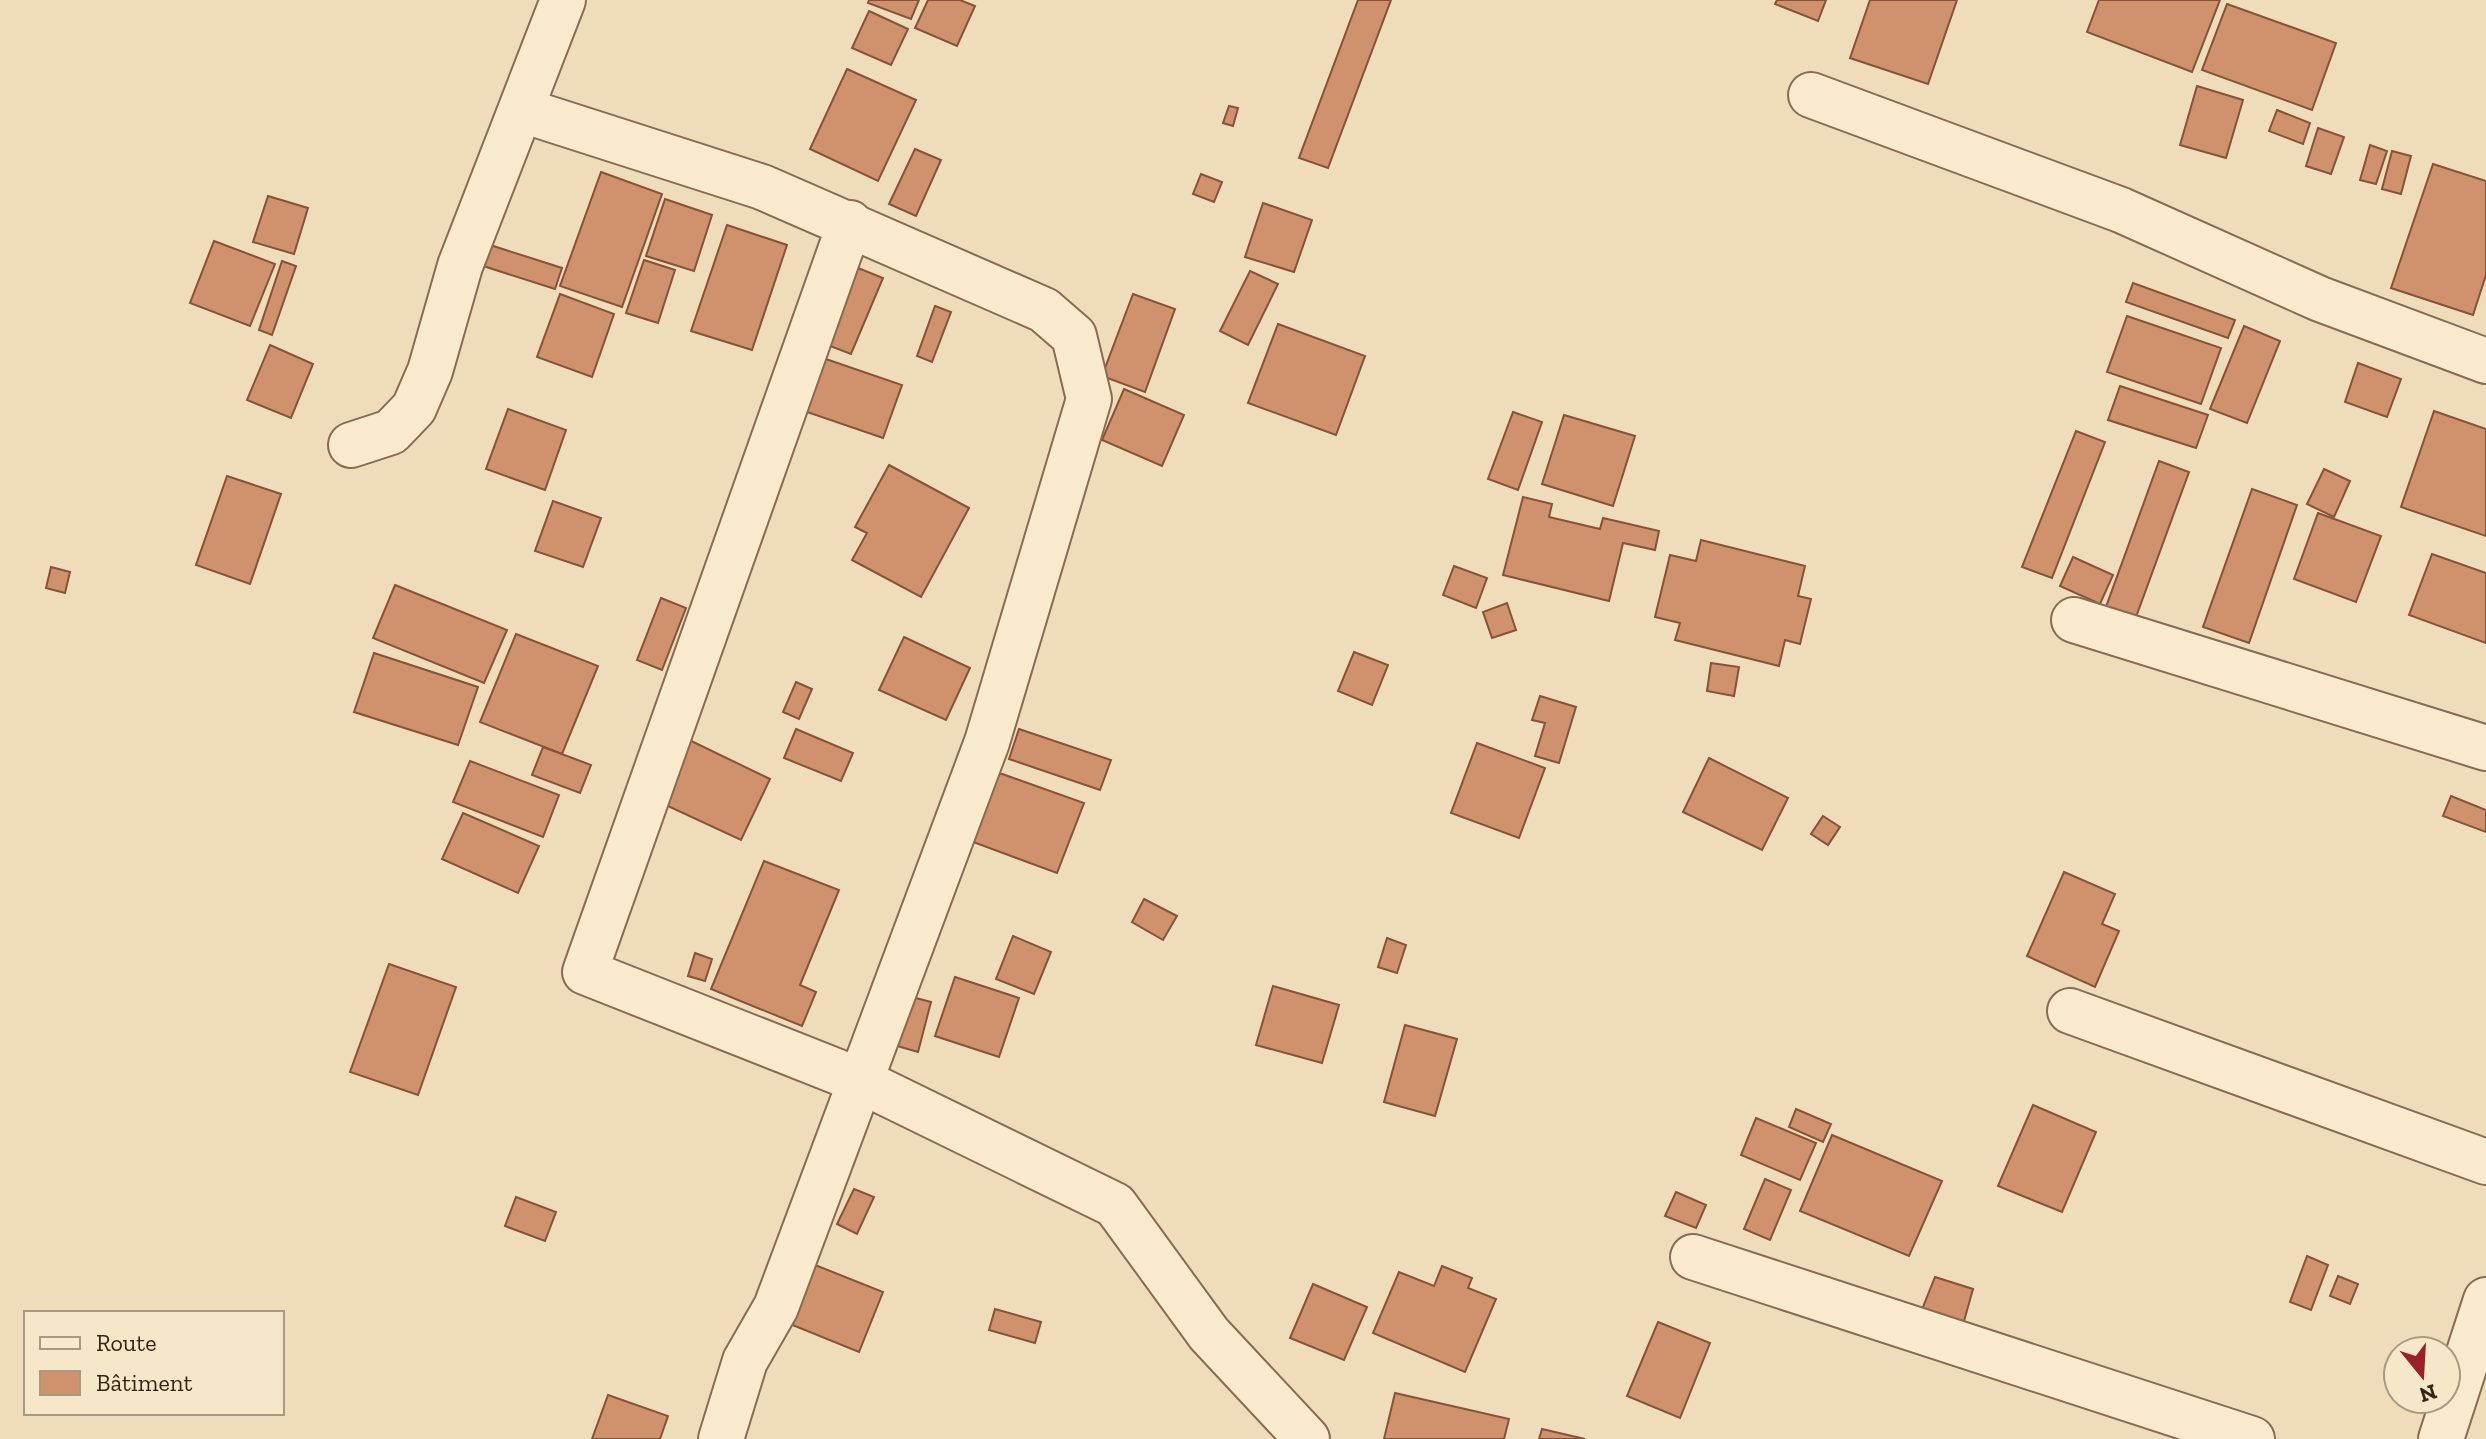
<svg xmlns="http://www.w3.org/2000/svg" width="2486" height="1439" viewBox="0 0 2486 1439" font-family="'Zilla Slab',serif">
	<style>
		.building { fill: #d0916d; stroke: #875338; stroke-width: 2 }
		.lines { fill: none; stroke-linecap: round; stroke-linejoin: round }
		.minor-casing { stroke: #866c54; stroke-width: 48 }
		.minor { stroke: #faeacd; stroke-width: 44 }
	</style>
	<rect width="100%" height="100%" fill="#efdcba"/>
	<g class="building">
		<path d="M869 0H919L911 19 868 3Z"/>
		<path d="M928 0H960L975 6 957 46 915 28Z"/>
		<path d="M1358 0H1391L1328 168 1299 158Z"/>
		<path d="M1777 0H1826L1818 21 1775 4Z"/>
		<path d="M1870 0H1957L1928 84 1850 58Z"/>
		<path d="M2099 0H2220L2192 72 2087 32Z"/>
		<path d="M2227 4 2336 43 2312 110 2202 70Z"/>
		<path d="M869 11 908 29 891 65 852 48Z"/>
		<path d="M847 69 916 100 878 181 810 149Z"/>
		<path d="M2197 86 2243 100 2226 158 2180 145Z"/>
		<path d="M1229 106 1238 108 1233 126 1223 123Z"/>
		<path d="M2277 110 2310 123 2303 144 2269 131Z"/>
		<path d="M2318 128 2344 137 2331 174 2306 166Z"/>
		<path d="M2370 145 2387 151 2376 184 2360 180Z"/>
		<path d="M915 149 941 160 916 216 889 204Z"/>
		<path d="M2392 151 2411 156 2401 194 2382 189Z"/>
		<path d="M2433 164 2486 181V275L2473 315 2391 288Z"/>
		<path d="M601 172 662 194 622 307 560 286Z"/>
		<path d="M1201 174 1222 182 1214 202 1193 194Z"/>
		<path d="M268 196 308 208 294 254 253 242Z"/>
		<path d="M665 199 712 215 694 271 646 256Z"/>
		<path d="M1263 203 1312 220 1294 272 1245 257Z"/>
		<path d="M727 225 787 245 752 350 691 331Z"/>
		<path d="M214 241 275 264 250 326 190 303Z"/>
		<path d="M484 243 562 268 555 289 477 264Z"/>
		<path d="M644 260 675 270 658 323 626 313Z"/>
		<path d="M282 261 296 266 272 335 259 330Z"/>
		<path d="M853 266 883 278 851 354 822 343Z"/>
		<path d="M1250 271 1278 284 1248 345 1220 331Z"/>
		<path d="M2133 283 2235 320 2228 338 2126 302Z"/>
		<path d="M560 294 614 314 592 377 537 357Z"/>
		<path d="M1133 294 1175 309 1145 392 1102 376Z"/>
		<path d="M935 306 951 312 932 362 917 356Z"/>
		<path d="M2127 316 2221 348 2201 404 2107 372Z"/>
		<path d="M1278 324 1365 356 1336 435 1248 403Z"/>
		<path d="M2244 326 2280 341 2247 423 2210 409Z"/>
		<path d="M270 345 313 364 291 418 247 400Z"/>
		<path d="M820 357 902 385 883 438 801 410Z"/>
		<path d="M2358 363 2401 379 2387 417 2345 402Z"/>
		<path d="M2120 386 2208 415 2196 448 2108 420Z"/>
		<path d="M1124 389 1184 415 1162 466 1102 440Z"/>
		<path d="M508 409 566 430 545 490 486 469Z"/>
		<path d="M2434 411 2486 429V536L2401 507Z"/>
		<path d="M1513 412 1542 422 1518 490 1488 479Z"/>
		<path d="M1564 415 1635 436 1613 506 1542 484Z"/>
		<path d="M2076 431 2105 442 2052 578 2022 567Z"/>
		<path d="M2159 461 2189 472 2136 617 2106 607Z"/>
		<path d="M889 465 969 508 921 597 852 560 867 533 855 527Z"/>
		<path d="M2324 469 2350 481 2334 517 2307 504Z"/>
		<path d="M227 476 281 494 250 584 196 565Z"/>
		<path d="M2252 489 2297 505 2249 643 2203 627Z"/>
		<path d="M1523 497 1552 504 1549 517 1600 529 1603 518 1659 531 1655 550 1623 543 1609 601 1503 575Z"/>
		<path d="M553 501 601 518 583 567 535 551Z"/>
		<path d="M2318 513 2381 536 2356 602 2294 579Z"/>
		<path d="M1701 540 1805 566 1798 596 1811 599 1800 644 1785 640 1779 666 1675 640 1680 623 1655 617 1670 555 1696 561Z"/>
		<path d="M2432 554 2486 573V643L2409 615Z"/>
		<path d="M2073 557 2113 575 2100 604 2060 586Z"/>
		<path d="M1454 566 1487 578 1476 608 1443 595Z"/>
		<path d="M51 567 70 572 65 593 46 588Z"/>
		<path d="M395 585 507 630 484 683 373 638Z"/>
		<path d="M661 598 686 608 662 670 637 660Z"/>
		<path d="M1507 603 1516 630 1492 638 1483 612Z"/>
		<path d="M516 634 598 666 562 754 480 722Z"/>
		<path d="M904 637 970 668 946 720 879 690Z"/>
		<path d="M1354 652 1388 665 1372 705 1338 691Z"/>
		<path d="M374 653 478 687 458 745 354 712Z"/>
		<path d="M1711 663 1739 667 1734 696 1707 691Z"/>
		<path d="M796 682 812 689 799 719 783 712Z"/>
		<path d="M1540 696 1576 707 1559 763 1535 756 1545 723 1532 720Z"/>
		<path d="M796 729 853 753 841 781 784 758Z"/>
		<path d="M1019 729 1111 760 1100 790 1009 759Z"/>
		<path d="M685 738 770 779 741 840 655 800Z"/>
		<path d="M1477 743 1545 768 1519 838 1451 813Z"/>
		<path d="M543 747 591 765 580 793 532 775Z"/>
		<path d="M1709 758 1788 798 1762 850 1683 812Z"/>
		<path d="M470 761 559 795 543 837 453 802Z"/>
		<path d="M991 770 1084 803 1057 873 965 839Z"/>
		<path d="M2451 796 2486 810V832L2443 816Z"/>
		<path d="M463 813 539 846 518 893 442 859Z"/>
		<path d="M1823 816 1840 827 1828 845 1811 834Z"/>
		<path d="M764 861 839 890 800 985 816 992 802 1026 711 989Z"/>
		<path d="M2064 872 2115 894 2102 924 2119 931 2095 987 2027 956Z"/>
		<path d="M1144 899 1177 916 1163 940 1132 922Z"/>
		<path d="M1013 936 1051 952 1034 994 996 979Z"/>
		<path d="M1387 938 1406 945 1397 973 1378 967Z"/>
		<path d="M695 953 712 959 705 981 688 976Z"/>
		<path d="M389 964 456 987 418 1095 350 1072Z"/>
		<path d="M955 977 1019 998 999 1057 935 1036Z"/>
		<path d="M1273 986 1339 1005 1322 1063 1256 1045Z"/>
		<path d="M901 994 931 1002 918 1052 887 1043Z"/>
		<path d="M1405 1025 1457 1039 1435 1116 1384 1102Z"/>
		<path d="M2033 1105 2096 1132 2062 1212 1998 1186Z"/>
		<path d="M1796 1109 1831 1124 1823 1142 1789 1127Z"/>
		<path d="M1756 1118 1816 1143 1800 1180 1741 1155Z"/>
		<path d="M1832 1135 1942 1181 1909 1256 1800 1211Z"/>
		<path d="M1765 1179 1791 1190 1770 1240 1744 1229Z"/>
		<path d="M854 1189 874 1197 857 1234 837 1224Z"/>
		<path d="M1676 1192 1706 1205 1696 1228 1665 1216Z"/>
		<path d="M516 1197 556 1212 545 1241 505 1226Z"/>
		<path d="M2307 1256 2328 1265 2311 1310 2290 1302Z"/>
		<path d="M810 1263 883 1292 859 1352 785 1322Z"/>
		<path d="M1442 1266 1472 1278 1468 1288 1496 1299 1465 1372 1373 1333 1399 1272 1434 1286Z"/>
		<path d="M2338 1276 2358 1284 2350 1304 2330 1296Z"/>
		<path d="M1935 1277 1973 1289 1959 1339 1915 1327Z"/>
		<path d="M1313 1284 1367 1307 1344 1360 1290 1338Z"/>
		<path d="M995 1309 1041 1322 1035 1343 989 1330Z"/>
		<path d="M1658 1322 1710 1343 1680 1418 1627 1396Z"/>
		<path d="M1395 1393 1509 1419 1504 1439H1384Z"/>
		<path d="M608 1395 668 1416 660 1439H592Z"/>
		<path d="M1542 1429 1585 1439H1539Z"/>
	</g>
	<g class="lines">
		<defs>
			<g id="minor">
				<path d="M1811 95 2121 210 2320 299 2486 361"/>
				<path d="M522 110 762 187 1044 310 1074 336 1089 399 987 742 776 1307 745 1361 721 1439"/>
				<path d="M850 223 585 972 861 1081 1115 1205 1209 1334 1307 1439"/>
				<path d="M351 445 391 432 414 408 430 371 460 266 563 0"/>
				<path d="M2074 620 2486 748"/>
				<path d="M2070 1011 2486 1162"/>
				<path d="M1693 1257 2252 1439"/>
				<path d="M2441 1439 2486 1300"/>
			</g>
		</defs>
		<use href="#minor" class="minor-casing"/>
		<use href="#minor" class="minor"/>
	</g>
	<rect x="24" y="1311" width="260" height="104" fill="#f7e7c9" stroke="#a99983" stroke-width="2"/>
	<rect x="40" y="1337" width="40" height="12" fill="#faeacd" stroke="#a99983" stroke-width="2"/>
	<text x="96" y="1351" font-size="24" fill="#34251a">Route</text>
	<rect x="40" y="1371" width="40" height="24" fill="#d0916d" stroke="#a99983" stroke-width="2"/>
	<text x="96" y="1391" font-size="24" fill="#34251a">Bâtiment</text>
	<g transform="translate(2422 1375) rotate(162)"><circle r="38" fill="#f7e7c9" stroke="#a99983" stroke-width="2"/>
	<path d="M0-6L14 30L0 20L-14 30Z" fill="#982128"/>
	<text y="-12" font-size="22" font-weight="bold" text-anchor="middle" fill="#34251a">N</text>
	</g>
</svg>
